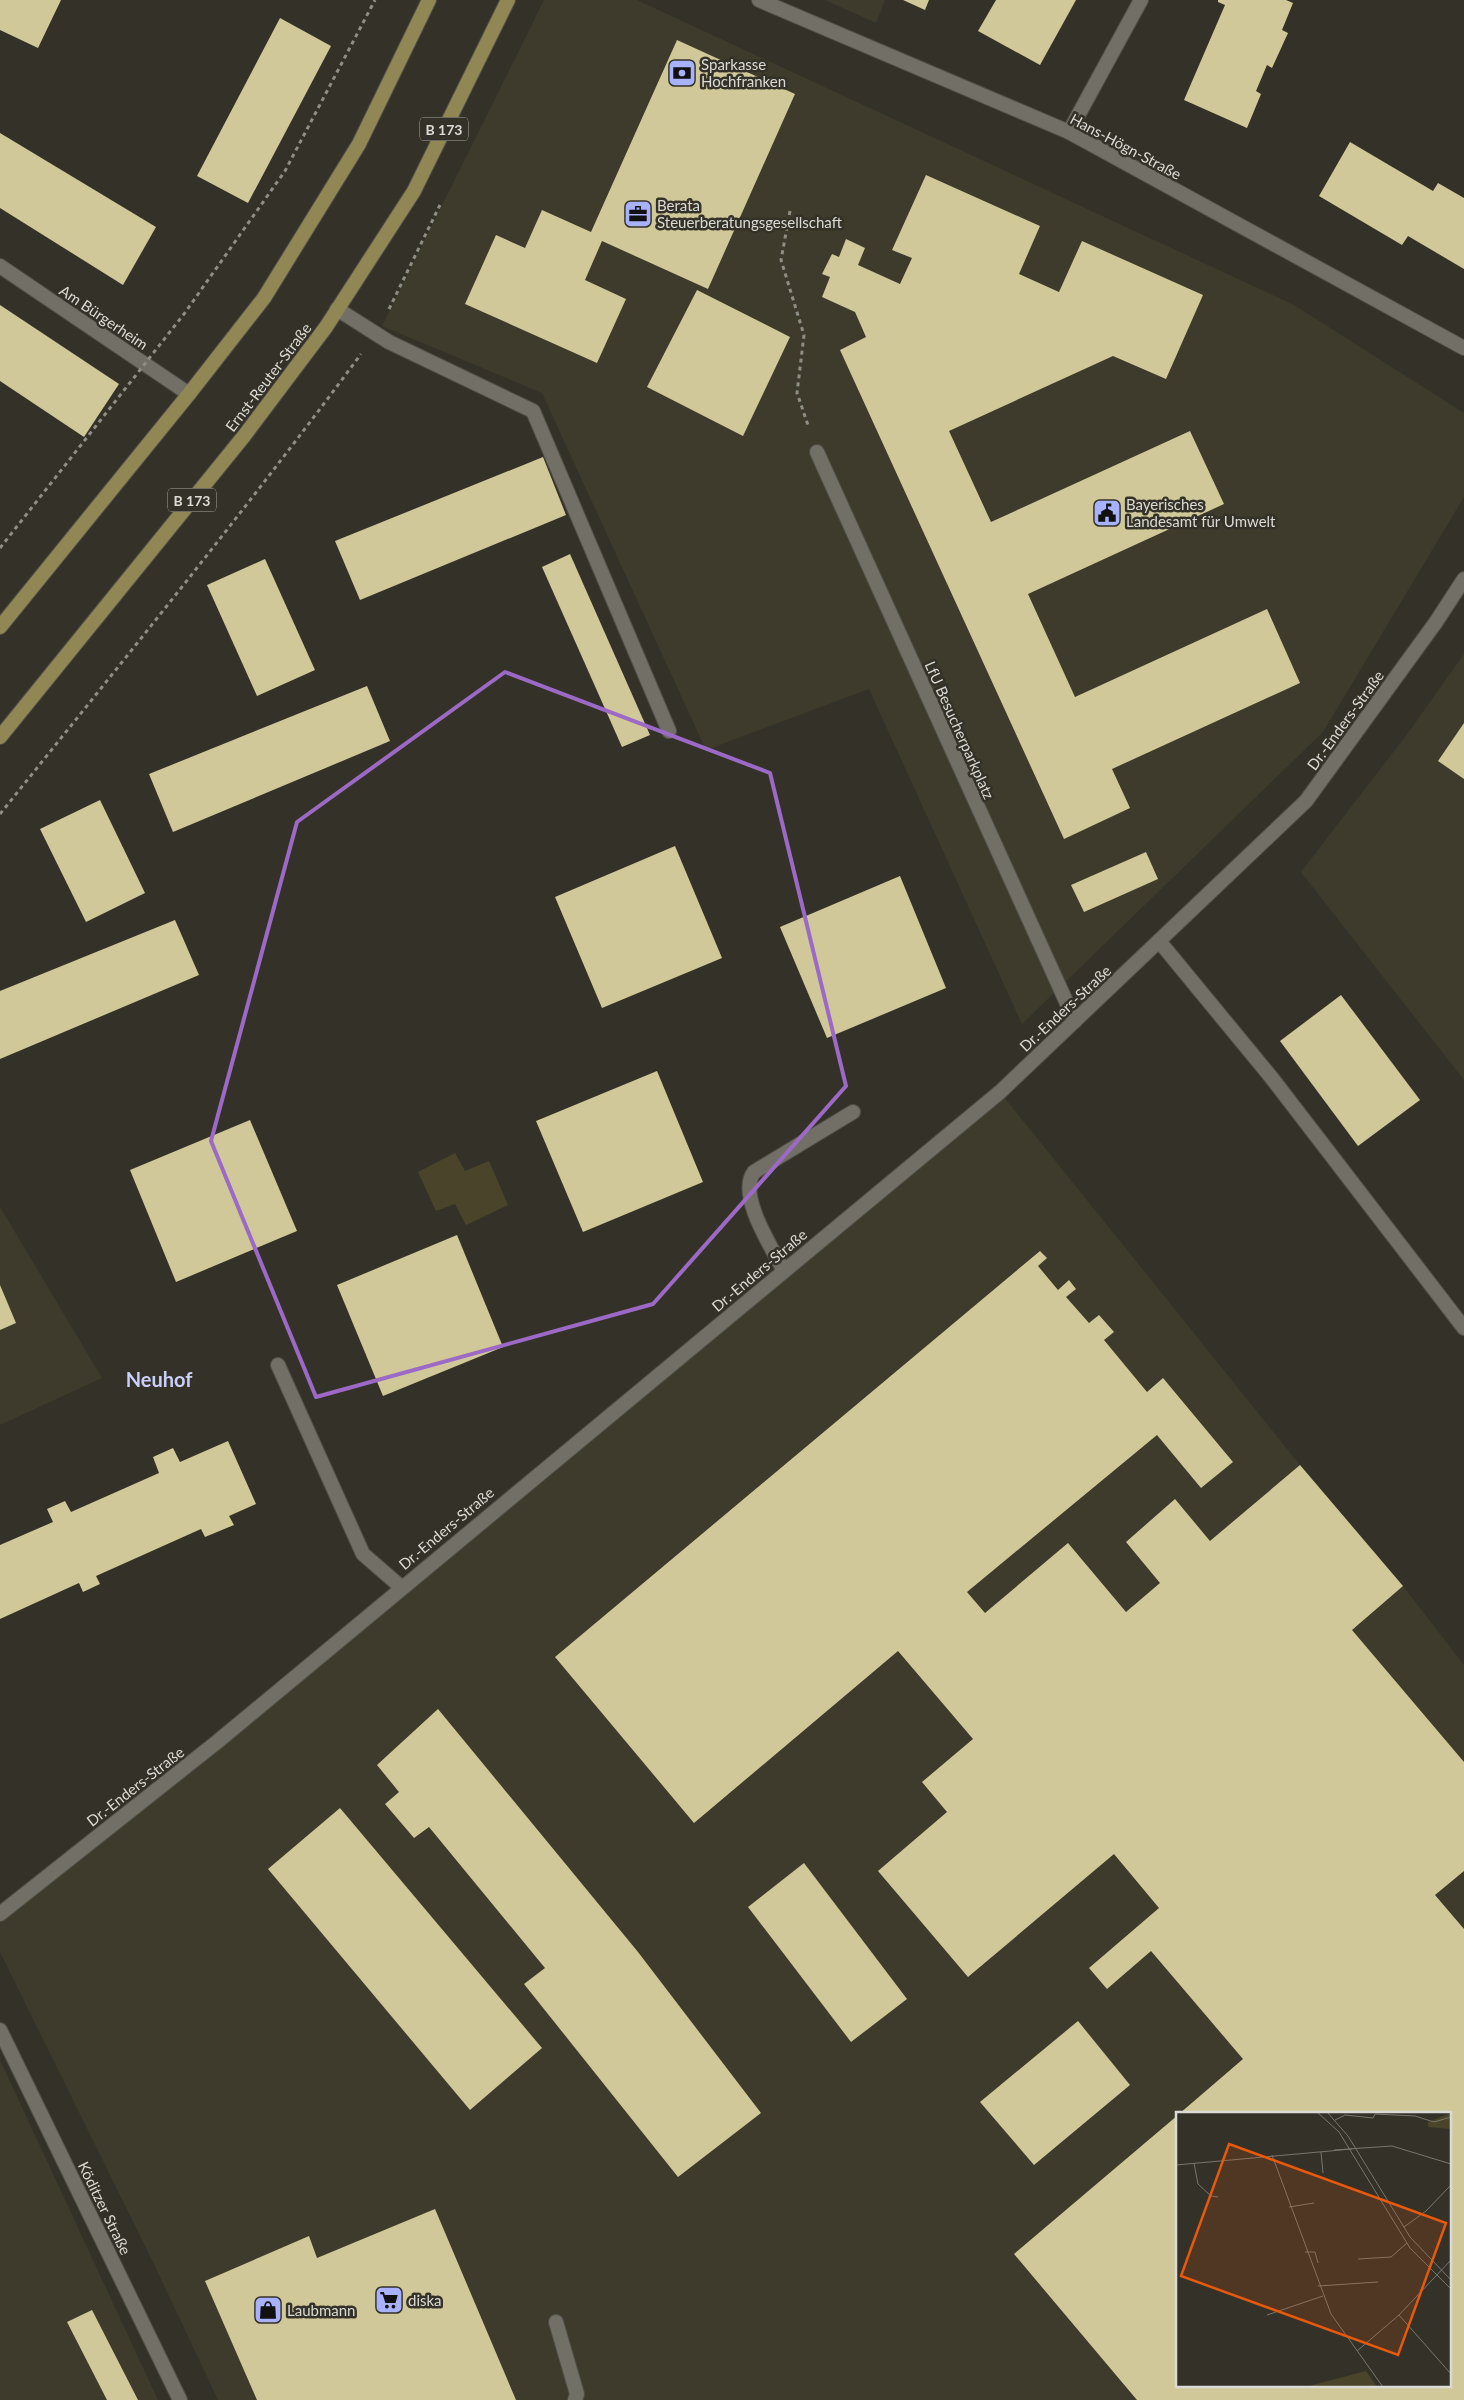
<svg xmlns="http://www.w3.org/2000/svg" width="1464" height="2400" viewBox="0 0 1464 2400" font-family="Lato,sans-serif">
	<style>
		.built { fill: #3e3b2c; fill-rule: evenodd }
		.green { fill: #4a452a }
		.building { fill: #d1c899 }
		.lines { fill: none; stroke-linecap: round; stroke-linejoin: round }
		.service-casing { stroke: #515048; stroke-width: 16 }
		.minor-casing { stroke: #515048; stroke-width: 16 }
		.primary-casing { stroke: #515048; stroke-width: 16 }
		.path { stroke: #8f8e86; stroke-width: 3; stroke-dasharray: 4 4; stroke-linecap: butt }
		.service { stroke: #727066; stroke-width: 14 }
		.minor { stroke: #727066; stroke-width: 14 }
		.primary { stroke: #918755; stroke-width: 14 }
		.path-bridge { stroke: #8f8e86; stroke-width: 3; stroke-dasharray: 4 4; stroke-linecap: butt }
		.marked { fill: none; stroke: #9d69c6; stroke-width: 4; stroke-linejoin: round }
		.labels { text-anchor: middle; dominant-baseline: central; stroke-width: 5; stroke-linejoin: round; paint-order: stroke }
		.shield { fill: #343228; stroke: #a9a8a0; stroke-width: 1 }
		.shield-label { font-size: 14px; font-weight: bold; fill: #dbdad4 }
		.poi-label { font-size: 15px; fill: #dbdad4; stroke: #343228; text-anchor: start }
		.street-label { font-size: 15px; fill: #dbdad4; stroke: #343228 }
		.district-label { font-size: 20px; font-weight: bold; fill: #cad0fb; stroke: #343228 }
		.inset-road { fill: none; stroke: #77756d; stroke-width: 1 }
		.view { fill: #e8590c; fill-opacity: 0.15; stroke: #e8590c; stroke-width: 2.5 }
		.inset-edge { fill: none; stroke: #dbdad4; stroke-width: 2.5 }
	</style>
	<rect width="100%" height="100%" fill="#343228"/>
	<g class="built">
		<path d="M544 0H637L1294 305 1464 413V497L1323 732 1022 1024 869 689 706 750 542 393 382 326Z"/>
		<path d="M825 0H885L876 23Z"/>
		<path d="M1464 654V1080L1301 872 1408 733Z"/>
		<path d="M1000 1092 1300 1465 1403 1586 1464 1665V2400H218L152 2260 0 1952V1914ZM1178 2114H1450V2386H1178Z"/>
		<path d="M0 1207 102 1378 0 1425Z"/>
		<path d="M0 2060 158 2400H0Z"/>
	</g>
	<path class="green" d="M455 1153 465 1171 489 1161 508 1205 466 1225 455 1204 436 1211 418 1172Z"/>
	<g class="building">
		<path d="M0 0H61L38 48 0 30Z"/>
		<path d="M903 0H929L925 10Z"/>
		<path d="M996 0H1076L1040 65 978 31Z"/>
		<path d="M1218 0H1286L1293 3 1282 30 1288 33 1272 68 1267 65 1256 91 1261 94 1247 128 1184 100 1225 5 1218 2Z"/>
		<path d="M280 18 331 46 248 203 197 176Z"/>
		<path d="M677 40 795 94 708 289 602 241 585 280 626 299 597 363 465 304 496 235 525 248 542 210 591 232Z"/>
		<path d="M0 133 156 227 123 285 0 208Z"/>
		<path d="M1350 142 1433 191 1438 183 1464 198V269L1408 236 1402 245 1319 196Z"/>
		<path d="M926 175 1040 226 1019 274 1059 292 1082 241 1203 295 1166 379 1113 356 949 431 991 522 1190 431 1224 504 1028 594 1075 697 1267 609 1300 683 1112 769 1130 808 1064 839 840 350 866 337 855 312 822 297 830 277 822 274 832 254 839 257 846 239 865 248 858 265 900 284 912 258 892 250Z"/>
		<path d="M697 290 790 337 743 436 647 387Z"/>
		<path d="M0 305 119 384 84 437 0 381Z"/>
		<path d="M543 457 566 515 360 600 335 541Z"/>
		<path d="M570 554 650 735 622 747 542 567Z"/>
		<path d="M265 559 315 670 257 696 207 585Z"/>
		<path d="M367 686 390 741 173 832 149 774Z"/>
		<path d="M1464 723V779L1438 761Z"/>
		<path d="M100 800 145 893 86 922 40 829Z"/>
		<path d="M675 846 722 958 602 1008 555 897Z"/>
		<path d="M1146 852 1158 879 1084 912 1071 885Z"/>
		<path d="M900 876 946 988 827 1038 780 927Z"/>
		<path d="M175 920 199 975 0 1059V991Z"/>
		<path d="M1341 995 1420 1100 1358 1146 1280 1041Z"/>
		<path d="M657 1071 703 1182 583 1232 536 1121Z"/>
		<path d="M250 1120 297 1231 176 1282 130 1170Z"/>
		<path d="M457 1235 503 1347 383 1396 337 1285Z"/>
		<path d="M1040 1251 1047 1258 1038 1266 1058 1290 1069 1280 1076 1289 1066 1297 1089 1323 1099 1315 1114 1332 1104 1340 1147 1392 1163 1378 1233 1462 1201 1488 1157 1435 967 1592 985 1613 1068 1543 1126 1612 1160 1583 1126 1542 1175 1499 1210 1541 1300 1465 1403 1586 1352 1630 1464 1762V1871L1435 1895 1464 1929V2400H1137L1014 2254 1178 2115V2386H1450V2114H1179L1243 2059 1151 1951 1107 1989 1089 1968 1159 1908 1114 1854 968 1977 878 1871 947 1812 922 1782 973 1739 898 1651 694 1823 555 1657Z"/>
		<path d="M0 1285 16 1323 0 1330Z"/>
		<path d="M228 1441 256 1504 229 1516 234 1525 205 1537 201 1529 96 1576 100 1584 83 1592 79 1583 0 1619V1545L53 1522 47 1509 65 1501 71 1512 159 1473 153 1457 173 1448 180 1462Z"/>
		<path d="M438 1709 638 1952 761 2113 678 2177 524 1984 545 1968 429 1827 414 1838 385 1804 399 1792 377 1765Z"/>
		<path d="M340 1808 542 2048 470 2110 268 1869Z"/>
		<path d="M804 1863 907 1999 851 2042 748 1907Z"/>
		<path d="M1078 2021 1130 2085 1034 2165 980 2102Z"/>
		<path d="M435 2209 516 2400H257L205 2281 309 2236 317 2258Z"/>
		<path d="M92 2310 138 2400H107L67 2322Z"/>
	</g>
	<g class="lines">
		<defs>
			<g id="service">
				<path d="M337 309 389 342 533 411 669 731"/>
				<path d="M817 452 1075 1021"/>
				<path d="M1159 941 1271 1077 1464 1328"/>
				<path d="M784 1271C772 1248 737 1195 754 1172L853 1112"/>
				<path d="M278 1365 363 1554 401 1587"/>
				<path d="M556 2322 577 2394 575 2400"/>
			</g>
			<g id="minor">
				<path d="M759 0 1069 132 1464 348"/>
				<path d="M1069 132 1141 0"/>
				<path d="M0 266 189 394"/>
				<path d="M0 1914 217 1742 1000 1092 1306 801 1436 622 1464 579"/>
				<path d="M0 2030 180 2400"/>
			</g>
			<g id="primary">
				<path d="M0 627 189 394 264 298 359 144 429 0"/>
				<path d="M0 737 244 436 326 327 414 191 508 0"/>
			</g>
		</defs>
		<use href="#service" class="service-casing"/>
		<use href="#minor" class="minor-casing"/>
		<use href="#primary" class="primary-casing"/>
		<g class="path">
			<path d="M790 211 781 260 804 335 797 393 809 428"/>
			<path d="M389 309 440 205"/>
			<path d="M0 814C122 662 245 511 361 354"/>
		</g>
		<use href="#service" class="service"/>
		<use href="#minor" class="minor"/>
		<use href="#primary" class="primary"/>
		<path class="path-bridge" d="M0 548 184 314 285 171 375 0"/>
	</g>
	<path class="marked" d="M505 672 770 773 846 1086 653 1304 316 1397 211 1141 297 822Z"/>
	<defs>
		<symbol id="bank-square" viewBox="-11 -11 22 22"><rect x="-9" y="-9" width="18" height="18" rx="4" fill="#a7b1fc" stroke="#343228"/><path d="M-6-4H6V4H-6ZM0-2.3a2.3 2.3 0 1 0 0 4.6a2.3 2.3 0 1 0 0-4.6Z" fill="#111"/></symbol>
		<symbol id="office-square" viewBox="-11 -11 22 22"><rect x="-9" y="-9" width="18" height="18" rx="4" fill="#a7b1fc" stroke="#343228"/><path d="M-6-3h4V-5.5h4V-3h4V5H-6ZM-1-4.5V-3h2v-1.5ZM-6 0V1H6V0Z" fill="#111"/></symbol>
		<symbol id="civic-square" viewBox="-11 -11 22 22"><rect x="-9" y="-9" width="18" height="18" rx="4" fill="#a7b1fc" stroke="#343228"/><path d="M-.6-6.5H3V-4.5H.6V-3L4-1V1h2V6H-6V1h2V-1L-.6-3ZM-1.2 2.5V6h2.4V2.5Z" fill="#111"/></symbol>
		<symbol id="supermarket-square" viewBox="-11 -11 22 22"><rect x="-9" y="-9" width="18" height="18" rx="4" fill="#a7b1fc" stroke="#343228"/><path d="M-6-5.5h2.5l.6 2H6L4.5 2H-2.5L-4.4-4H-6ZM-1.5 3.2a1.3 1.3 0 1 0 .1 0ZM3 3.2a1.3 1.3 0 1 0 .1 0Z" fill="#111"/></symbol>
		<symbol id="shop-square" viewBox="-11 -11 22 22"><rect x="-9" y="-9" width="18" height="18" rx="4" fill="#a7b1fc" stroke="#343228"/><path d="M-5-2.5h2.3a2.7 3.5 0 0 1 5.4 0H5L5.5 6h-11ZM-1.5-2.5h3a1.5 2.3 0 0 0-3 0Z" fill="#111"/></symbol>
	</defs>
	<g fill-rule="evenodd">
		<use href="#bank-square" x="666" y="57" width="32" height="32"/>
		<use href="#office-square" x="622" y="198" width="32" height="32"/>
		<use href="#civic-square" x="1091" y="497" width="32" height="32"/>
		<use href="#supermarket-square" x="373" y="2284" width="32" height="32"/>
		<use href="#shop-square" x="252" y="2294" width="32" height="32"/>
	</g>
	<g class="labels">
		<g class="shield">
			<rect x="420" y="117.5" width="48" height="23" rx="4"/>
			<rect x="168" y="488.5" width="48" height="23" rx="4"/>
		</g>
		<g class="shield-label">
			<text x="444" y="129">B 173</text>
			<text x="192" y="500">B 173</text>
		</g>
		<g class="poi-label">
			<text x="701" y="64">Sparkasse<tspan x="701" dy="17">Hochfranken</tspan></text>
			<text x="657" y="205">Berata<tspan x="657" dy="17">Steuerberatungsgesellschaft</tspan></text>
			<text x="1126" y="504">Bayerisches<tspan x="1126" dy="17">Landesamt für Umwelt</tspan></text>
			<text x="408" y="2300">diska</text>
			<text x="287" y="2310">Laubmann</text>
		</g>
		<g class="street-label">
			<text transform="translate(1126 146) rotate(28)">Hans-Högn-Straße</text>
			<text transform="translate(104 317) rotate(34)">Am Bürgerheim</text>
			<text transform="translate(268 377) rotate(-53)">Ernst-Reuter-Straße</text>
			<text transform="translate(1345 720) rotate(-54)">Dr.-Enders-Straße</text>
			<text transform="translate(960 730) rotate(66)">LfU Besucherparkplatz</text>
			<text transform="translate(1065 1008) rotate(-43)">Dr.-Enders-Straße</text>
			<text transform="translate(759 1270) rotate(-40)">Dr.-Enders-Straße</text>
			<text transform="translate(446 1528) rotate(-40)">Dr.-Enders-Straße</text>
			<text transform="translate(135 1786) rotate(-38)">Dr.-Enders-Straße</text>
			<text transform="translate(105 2208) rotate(64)">Köditzer Straße</text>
		</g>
		<g class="district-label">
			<text x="159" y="1379">Neuhof</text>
		</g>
	</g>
	<g transform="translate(1176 2112)">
		<rect width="275" height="275" fill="#343228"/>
		<path d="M275 1V17L252 15V10ZM190 259 201 275H133V274Z" fill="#4a452a"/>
		<path class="inset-road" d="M141 0 163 20 234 136 275 177M151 0 172 24 234 125 275 168M159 8 169 3 197 6 199 2 239 4 258 10 275 5M158 38 216 34 275 52M145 40 147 61M96 43 155 202 207 275M18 51 22 72 35 84 42 85M0 53 176 37M113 95 138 91M228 115 250 99 275 73M129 140H139L142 151M182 147 215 145 231 131M142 174 202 170M91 203 147 184M223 203 275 262M181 239 223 203 275 148"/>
		<path class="view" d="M53 32 270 111 222 243 5 164Z"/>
		<rect width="275" height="275" class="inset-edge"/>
	</g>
</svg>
